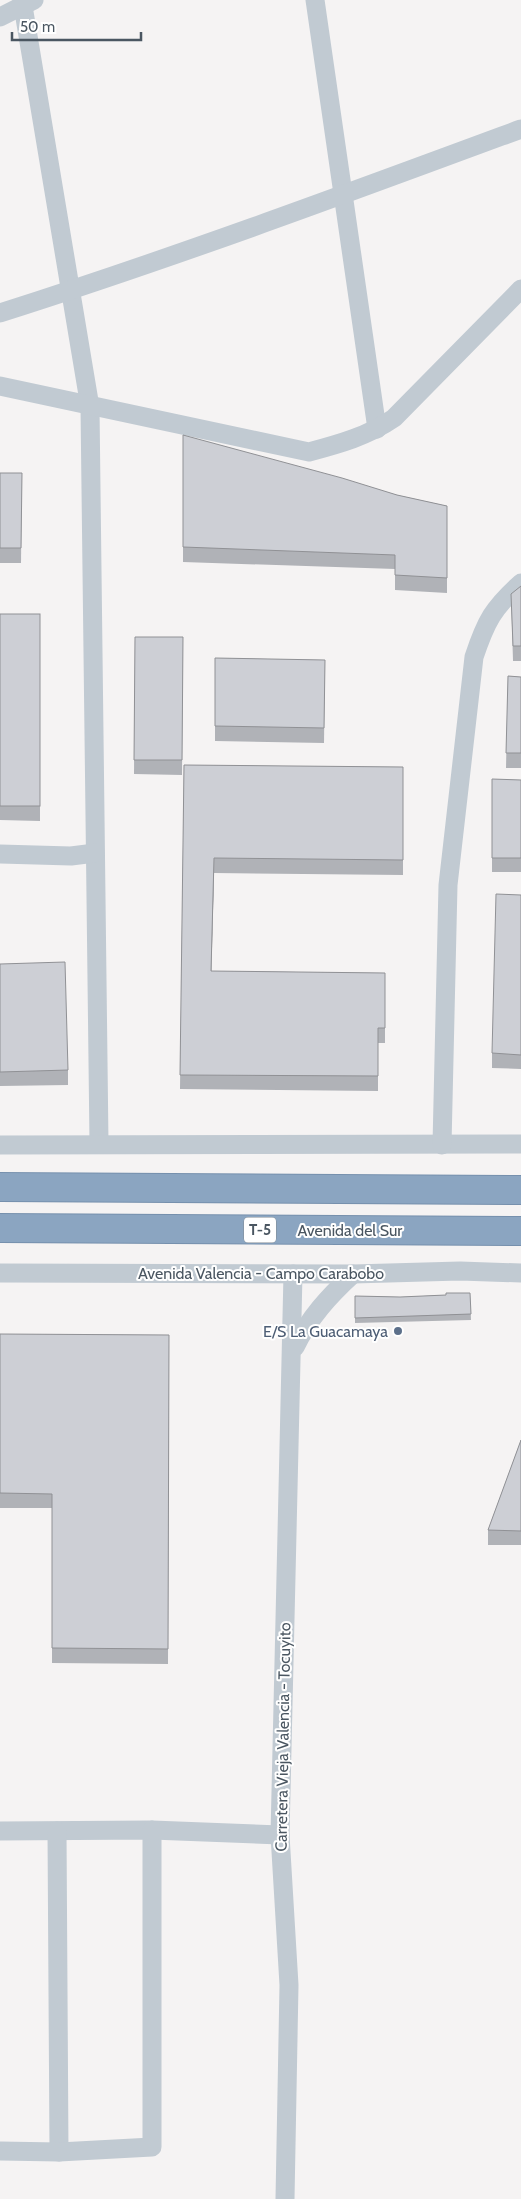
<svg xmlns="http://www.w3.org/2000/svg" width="521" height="2199" viewBox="0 0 521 2199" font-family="Cabin,sans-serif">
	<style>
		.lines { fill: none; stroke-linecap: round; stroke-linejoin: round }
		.highway-casing { stroke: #7690ad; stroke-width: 30 }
		.minor { stroke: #c1cad2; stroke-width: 19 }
		.highway { stroke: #8ba5c1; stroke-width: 28 }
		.wall { fill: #b0b2b7 }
		.shaded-wall { fill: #909195 }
		.building { fill: #cdcfd5; stroke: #909195 }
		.service-dot { fill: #5c6f8a; stroke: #fff; stroke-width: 2 }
		.labels { text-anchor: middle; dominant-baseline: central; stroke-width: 4; stroke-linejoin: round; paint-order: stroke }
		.shield { fill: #fff; stroke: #808990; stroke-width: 1 }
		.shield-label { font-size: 15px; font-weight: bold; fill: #4a5661 }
		.street-label { font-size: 16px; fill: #4a5661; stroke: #fff }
		.service-label { font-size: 16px; fill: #4e5e75; stroke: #fff; text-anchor: end }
	</style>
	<rect width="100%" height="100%" fill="#f5f3f3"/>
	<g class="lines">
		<defs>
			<g id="highway">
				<path d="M0 1187 521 1190"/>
				<path d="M0 1228 521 1231"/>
			</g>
		</defs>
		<use href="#highway" class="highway-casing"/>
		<g class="minor">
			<path d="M22 0 90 407 99 1143"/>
			<path d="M315 0 377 429"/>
			<path d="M0 17 34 0"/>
			<path d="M0 313C176 257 348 193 521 129"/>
			<path d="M0 386 309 452C339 444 368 436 394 418L521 289"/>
			<path d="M0 854 71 856 95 853"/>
			<path d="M0 1145 521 1144"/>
			<path d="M442 1145 448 885 474 657C486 621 493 608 521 583"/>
			<path d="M0 1273 353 1274 460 1271 521 1273"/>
			<path d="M295 1347C309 1318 329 1296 353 1274"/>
			<path d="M0 1831 152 1830 280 1835"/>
			<path d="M57 1831 59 2152"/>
			<path d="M0 2151 59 2152 152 2147V1830"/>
			<path d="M285 2199 289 1985 280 1835 293 1274"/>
		</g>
		<use href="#highway" class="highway"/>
	</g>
	<g class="wall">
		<path d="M183 435 397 495 447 506V593L395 590V569L183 562Z"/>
		<path d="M0 473H22L21 563H0Z"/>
		<path d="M521 586V661H513L511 594Z"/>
		<path d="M0 614H40V821L0 820Z"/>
		<path d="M135 637H183L182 775 134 774Z"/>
		<path d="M215 658 325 660 324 743 215 741Z"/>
		<path d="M508 676 521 677V768H506Z"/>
		<path d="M184 765 403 767V875L214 873 211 971 385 973V1043H378V1091L180 1089Z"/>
		<path d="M492 779 521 780V872H492Z"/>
		<path d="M521 895V1069L492 1068V1053Z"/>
		<path d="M0 964 68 1070V1085L0 1086Z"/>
		<path d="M470 1293 471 1320 355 1323V1296L400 1297 446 1295Z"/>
		<path d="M0 1334 169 1335 168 1664 52 1663V1508H0Z"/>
		<path d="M521 1440V1545H488V1530Z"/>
	</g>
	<path class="shaded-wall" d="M214 858V873L211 986V971Z"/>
	<g class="building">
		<path d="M183 435 342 478 397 495 447 506V578L395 575V555L183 547Z"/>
		<path d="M0 473H22L21 548H0Z"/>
		<path d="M521 586V646H513L511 594Z"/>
		<rect x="0" y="614" width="40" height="192"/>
		<path d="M135 637H183L182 760H134Z"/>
		<path d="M215 658 325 660 324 728 215 726Z"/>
		<path d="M508 676 521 677V753H506Z"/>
		<path d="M184 765 403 767V860L214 858 211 971 385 973V1028H378V1076L180 1075Z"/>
		<path d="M492 779 521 780V858H492Z"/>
		<path d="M496 894 521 895V1055L492 1053Z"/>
		<path d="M65 962 68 1070 0 1072V964Z"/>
		<path d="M446 1293H470L471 1314 355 1318V1296L400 1297 446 1295Z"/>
		<path d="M0 1334 169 1335 168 1649 52 1648V1494L0 1493Z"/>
		<path d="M521 1440V1531L488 1530Z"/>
	</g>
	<circle class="service-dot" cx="398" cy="1331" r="5"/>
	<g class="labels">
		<rect class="shield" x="244" y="1217.5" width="32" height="25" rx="4"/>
		<g class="shield-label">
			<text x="260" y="1230">T-5</text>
		</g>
		<g class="street-label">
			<text x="350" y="1230">Avenida del Sur</text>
			<text x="261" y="1273">Avenida Valencia - Campo Carabobo</text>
			<text transform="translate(283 1737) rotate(-89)">Carretera Vieja Valencia - Tocuyito</text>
		</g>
		<g class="service-label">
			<text x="388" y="1331">E/S La Guacamaya</text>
		</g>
	</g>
	<path d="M12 32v8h129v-8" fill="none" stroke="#4a5661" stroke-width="2.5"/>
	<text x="20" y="32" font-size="15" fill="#4a5661" stroke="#ffffff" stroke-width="4" paint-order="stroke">50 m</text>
</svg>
